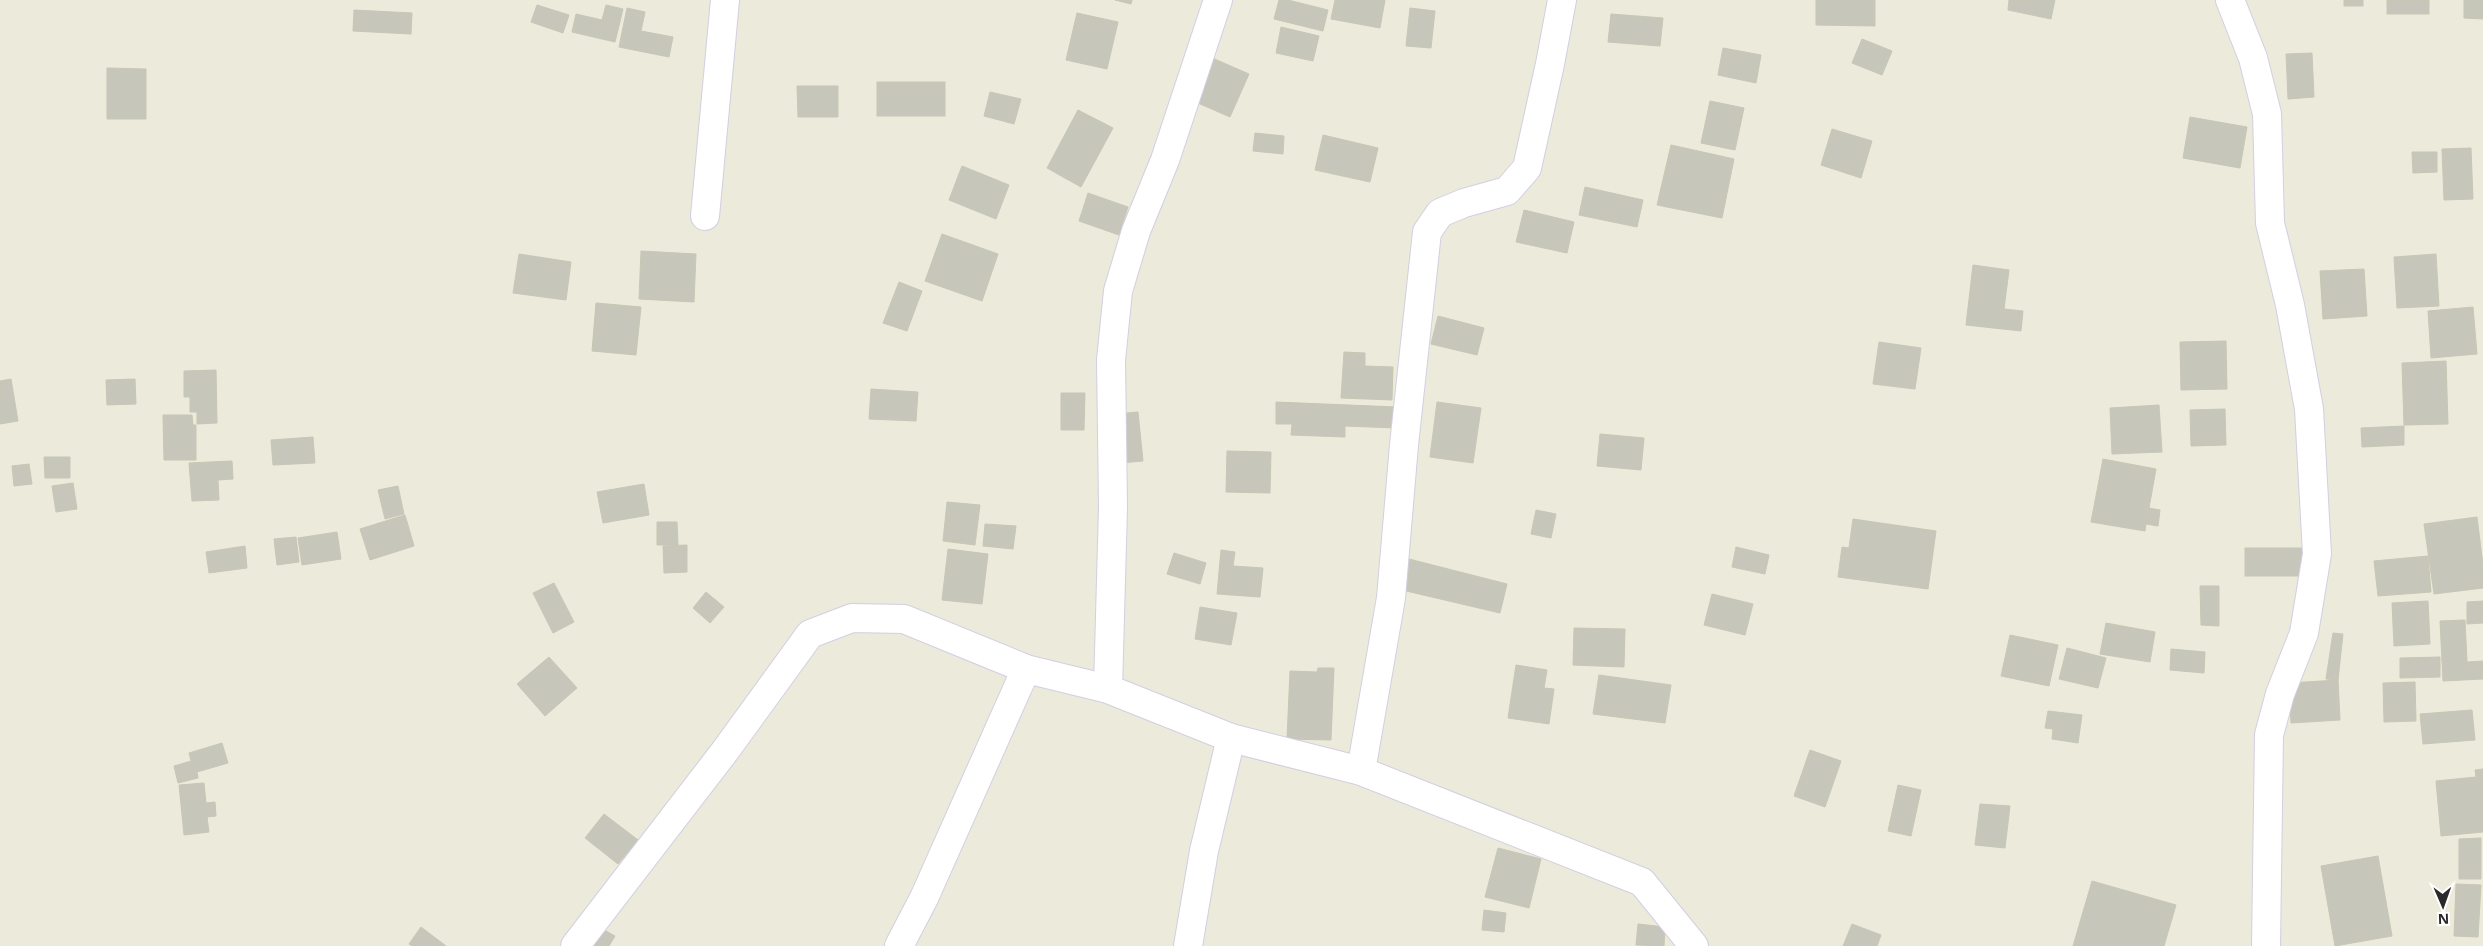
<svg xmlns="http://www.w3.org/2000/svg" width="2483" height="946" viewBox="0 0 2483 946" font-family="'Noto Sans',sans-serif">
	<style>
		.building { fill: #c7c6ba; stroke: #c7c7b4 }
		.lines { fill: none; stroke-linecap: round; stroke-linejoin: round }
		.street-casing { stroke: #d2cfe2; stroke-width: 30 }
		.street { stroke: #fff; stroke-width: 28 }
	</style>
	<rect width="100%" height="100%" fill="#eceada"/>
	<g class="building">
		<path d="M1115 0H1132L1131 4Z"/>
		<path d="M1279 0H1288L1328 10 1323 31 1274 19Z"/>
		<path d="M1335 0H1385L1380 28 1331 19Z"/>
		<path d="M1816 0H1875V26L1816 25Z"/>
		<path d="M2009 0H2055L2051 19 2008 10Z"/>
		<rect x="2344" y="0" width="19" height="6"/>
		<rect x="2387" y="0" width="42" height="14"/>
		<path d="M2464 0H2483V19L2464 18Z"/>
		<path d="M537 5 569 15 563 33 531 22Z"/>
		<path d="M606 5 623 9 615 42 572 32 576 14 602 20Z"/>
		<path d="M627 8 645 12 641 31 673 37 669 57 619 47Z"/>
		<path d="M1410 8 1435 11 1431 48 1406 46Z"/>
		<path d="M354 10 412 13 411 34 353 31Z"/>
		<path d="M1077 13 1118 22 1107 69 1066 60Z"/>
		<path d="M1611 14 1663 18 1660 46 1608 42Z"/>
		<path d="M1281 27 1319 36 1313 61 1276 53Z"/>
		<path d="M1862 39 1892 51 1882 75 1852 63Z"/>
		<path d="M1723 48 1761 55 1756 83 1718 75Z"/>
		<path d="M2312 53 2314 97 2288 99 2286 54Z"/>
		<path d="M1210 57 1249 74 1230 117 1191 100Z"/>
		<path d="M107 68 146 69V119H107Z"/>
		<rect x="877" y="82" width="68" height="34"/>
		<path d="M797 86H838V117H798Z"/>
		<path d="M990 92 1021 99 1014 124 984 116Z"/>
		<path d="M1710 101 1744 108 1735 150 1701 143Z"/>
		<path d="M1078 110 1113 128 1081 187 1047 168Z"/>
		<path d="M2190 117 2247 127 2240 168 2183 158Z"/>
		<path d="M1832 129 1872 141 1861 178 1821 165Z"/>
		<path d="M1255 133 1284 136 1283 154 1253 151Z"/>
		<path d="M1323 135 1378 148 1370 182 1315 170Z"/>
		<path d="M1671 145 1734 159 1722 218 1657 205Z"/>
		<path d="M2471 148 2473 199 2444 200 2442 149Z"/>
		<path d="M2412 152H2437V172L2413 173Z"/>
		<path d="M962 166 1009 185 996 219 949 200Z"/>
		<path d="M1585 187 1643 200 1637 227 1579 215Z"/>
		<path d="M1088 193 1128 207 1119 235 1079 221Z"/>
		<path d="M1524 210 1574 222 1567 253 1516 242Z"/>
		<path d="M942 234 998 254 982 301 925 281Z"/>
		<path d="M641 251 696 254 694 302 639 299Z"/>
		<path d="M519 254 571 262 566 300 513 293Z"/>
		<path d="M2436 254 2439 306 2397 308 2394 257Z"/>
		<path d="M1973 265 2009 270 2004 309 2023 311 2021 331 1966 325Z"/>
		<path d="M2364 269 2367 316 2323 319 2320 271Z"/>
		<path d="M899 282 922 291 907 331 883 323Z"/>
		<path d="M596 303 641 307 636 355 592 351Z"/>
		<path d="M2473 307 2477 354 2431 358 2428 311Z"/>
		<path d="M1438 316 1484 328 1477 355 1431 344Z"/>
		<path d="M2226 341 2227 389 2181 390 2180 342Z"/>
		<path d="M1879 342 1921 348 1915 389 1873 384Z"/>
		<path d="M1344 352 1365 353V366L1393 367 1392 400 1341 398Z"/>
		<path d="M2446 361 2448 424 2404 425 2402 363Z"/>
		<path d="M216 370 217 423 197 424V412H190V397H184V371Z"/>
		<path d="M11 379 18 421 0 424V381Z"/>
		<path d="M135 379 136 404 107 405 106 380Z"/>
		<path d="M871 389 918 392 916 421 869 419Z"/>
		<path d="M1061 393H1085L1084 430H1061Z"/>
		<path d="M1276 402 1397 407 1396 428 1345 426V437L1291 435 1292 424H1276Z"/>
		<path d="M1437 402 1481 408 1473 463 1430 457Z"/>
		<path d="M2159 405 2162 452 2112 454 2110 408Z"/>
		<path d="M2225 409 2226 445 2191 446 2190 410Z"/>
		<path d="M1138 412 1143 461 1120 463 1116 414Z"/>
		<path d="M163 415H192L193 425H196V460H164Z"/>
		<path d="M2404 426V445L2362 447 2361 428Z"/>
		<path d="M1600 434 1644 438 1641 470 1597 466Z"/>
		<path d="M313 437 315 463 273 465 271 440Z"/>
		<path d="M1227 451 1271 452 1270 493 1226 492Z"/>
		<path d="M44 457H70V478H45Z"/>
		<path d="M2103 459 2156 469 2149 508 2160 510 2158 526 2146 524 2145 531 2091 522Z"/>
		<path d="M232 461 233 479 218 480 219 500 192 501 189 463Z"/>
		<path d="M29 464 32 484 14 486 12 466Z"/>
		<path d="M73 483 77 509 56 512 52 486Z"/>
		<path d="M644 484 649 515 603 523 597 492Z"/>
		<path d="M398 486 404 514 385 519 378 490Z"/>
		<path d="M947 502 980 505 975 545 943 541Z"/>
		<path d="M1536 510 1556 514 1551 538 1531 534Z"/>
		<path d="M405 515 414 546 370 560 360 529Z"/>
		<path d="M2477 517 2483 565V588L2434 594 2424 524Z"/>
		<path d="M1853 519 1936 531 1928 589 1838 577 1842 547 1849 548Z"/>
		<path d="M657 522H677L678 545H657Z"/>
		<path d="M985 524 1016 526 1013 549 983 546Z"/>
		<path d="M337 532 341 559 302 565 298 538Z"/>
		<path d="M296 537 299 562 277 565 274 539Z"/>
		<path d="M687 545V572L664 573 663 546Z"/>
		<path d="M245 546 247 568 209 573 206 552Z"/>
		<path d="M1736 547 1769 555 1765 574 1732 567Z"/>
		<rect x="2245" y="548" width="57" height="28"/>
		<path d="M948 549 988 554 982 604 942 600Z"/>
		<path d="M1221 550 1235 552 1233 566 1263 568 1260 597 1217 594Z"/>
		<path d="M1174 553 1206 563 1200 584 1167 574Z"/>
		<path d="M2428 556 2431 592 2378 596 2374 561Z"/>
		<path d="M1409 559 1507 584 1500 613 1402 590Z"/>
		<path d="M554 583 574 622 553 633 533 593Z"/>
		<path d="M2200 586H2219V626L2201 625Z"/>
		<path d="M706 592 724 607 710 623 693 608Z"/>
		<path d="M1712 594 1753 604 1745 635 1704 625Z"/>
		<path d="M2428 601 2430 644 2394 646 2392 603Z"/>
		<path d="M2483 601V623L2467 624V602Z"/>
		<path d="M1200 607 1237 613 1231 645 1195 639Z"/>
		<path d="M2465 620 2467 662 2483 661V679L2443 681 2440 621Z"/>
		<path d="M2106 623 2155 632 2150 662 2100 654Z"/>
		<path d="M1574 628 1625 629 1624 667 1573 665Z"/>
		<path d="M2333 633 2343 634 2338 680 2326 679Z"/>
		<path d="M2010 635 2058 645 2049 686 2001 676Z"/>
		<path d="M2067 648 2106 658 2098 688 2059 679Z"/>
		<path d="M2171 649 2205 652 2204 673 2170 670Z"/>
		<path d="M549 657 577 688 545 716 517 684Z"/>
		<path d="M2440 657V677L2400 678V658Z"/>
		<path d="M1516 665 1547 670 1544 688 1554 689 1549 724 1508 718Z"/>
		<path d="M1318 668H1334L1331 740 1287 739 1290 671 1317 672Z"/>
		<path d="M1599 675 1671 685 1665 723 1593 714Z"/>
		<path d="M2338 680 2340 720 2291 723 2289 683Z"/>
		<path d="M2415 682 2416 721 2384 722 2383 683Z"/>
		<path d="M2472 710 2475 740 2423 744 2420 714Z"/>
		<path d="M2048 711 2082 715 2078 743 2052 739 2053 729 2045 728Z"/>
		<path d="M222 743 228 763 197 772 198 778 178 783 174 766 191 761 189 753Z"/>
		<path d="M1810 750 1841 761 1825 807 1794 796Z"/>
		<path d="M2483 769V832L2441 836 2436 781 2476 777 2475 770Z"/>
		<path d="M204 783 206 803 215 802 216 816 207 817 209 832 184 835 179 785Z"/>
		<path d="M1898 785 1921 790 1911 836 1888 831Z"/>
		<path d="M1980 804 2010 806 2005 848 1975 845Z"/>
		<path d="M604 814 638 840 618 864 585 838Z"/>
		<path d="M2481 838V879H2459V839Z"/>
		<path d="M1498 848 1541 859 1529 908 1485 897Z"/>
		<path d="M2378 856 2392 936 2335 946 2321 866Z"/>
		<path d="M2092 881 2176 905 2164 946H2073Z"/>
		<path d="M2456 884 2481 885 2478 937 2454 936Z"/>
		<path d="M1484 910 1506 913 1504 932 1482 930Z"/>
		<path d="M1638 924 1665 927 1664 946 1636 945Z"/>
		<path d="M1852 924 1881 935 1877 946H1843Z"/>
		<path d="M597 926 615 936 609 946H586Z"/>
		<path d="M421 927 446 946H412L409 944Z"/>
	</g>
	<g class="lines">
		<defs>
			<g id="street">
				<path d="M2230 0 2253 58 2267 114 2270 223 2290 305 2309 409 2317 554 2304 633 2280 694 2269 735 2266 946"/>
				<path d="M705 216 725 0"/>
				<path d="M1108 689 1113 507 1111 360 1118 291 1136 231 1165 160 1218 0"/>
				<path d="M1361 771 1391 598 1404 445 1427 232 1440 213 1464 203 1507 191 1527 168 1550 64 1562 0"/>
				<path d="M575 946 725 751 810 634 852 618 904 619 1026 669 1108 689 1231 738 1361 771 1642 882 1694 946"/>
				<path d="M899 946 924 898 1026 669"/>
				<path d="M1188 946 1204 851 1231 738"/>
			</g>
		</defs>
		<use href="#street" class="street-casing"/>
		<use href="#street" class="street"/>
	</g>
	<g transform="translate(2443 906) rotate(178)" stroke="#ffffff" stroke-width="4" paint-order="stroke">
	<path d="M0-4L9 19L0 12L-9 19Z" fill="#292929"/>
	<text y="-8" font-size="14" font-weight="bold" text-anchor="middle" fill="#292929">N</text>
	</g>
</svg>
